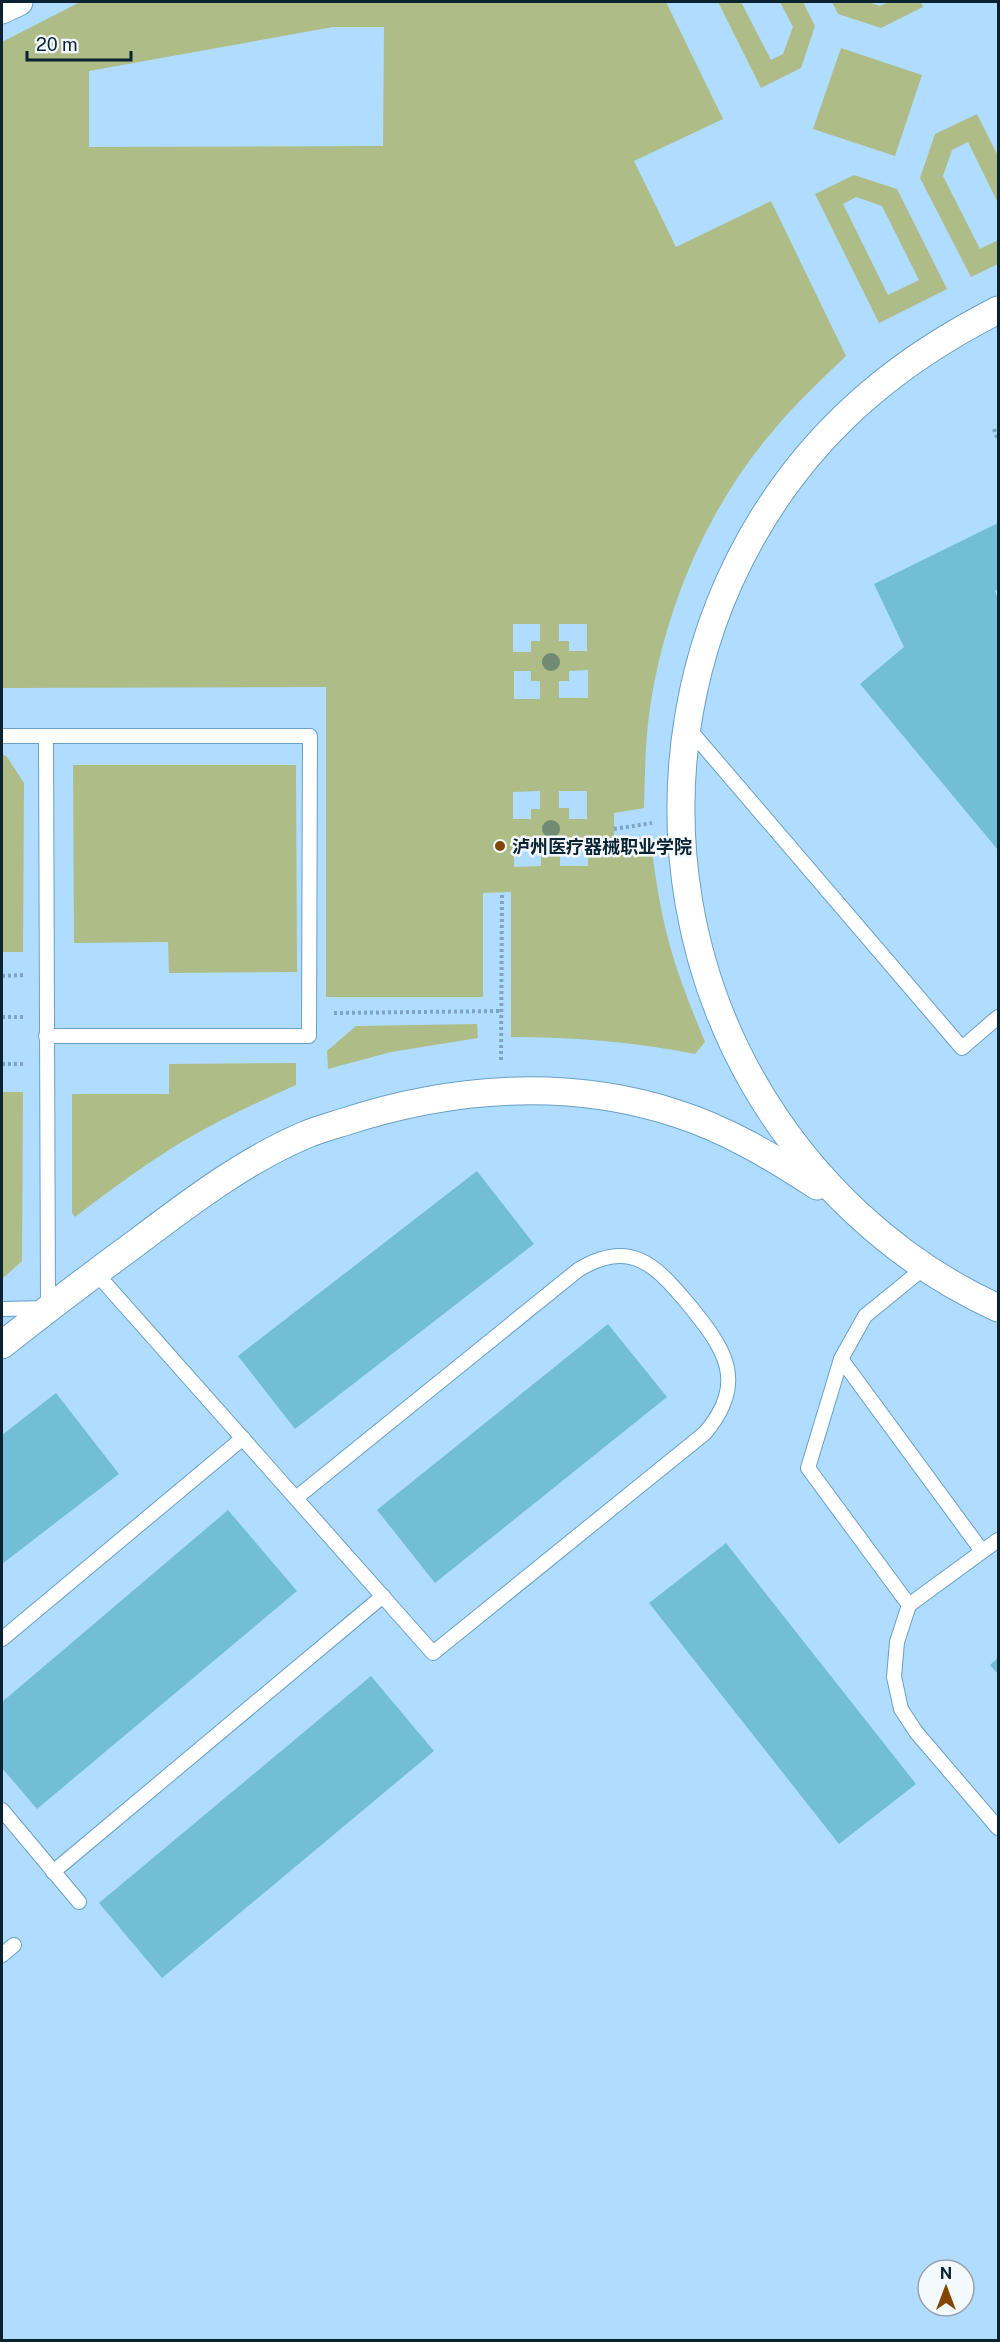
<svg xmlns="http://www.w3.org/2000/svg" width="1000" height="2342" viewBox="0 0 1000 2342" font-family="'Public Sans','Noto Sans SC',sans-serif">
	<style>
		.green { fill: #aebc88; fill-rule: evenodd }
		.building { fill: #72bed6 }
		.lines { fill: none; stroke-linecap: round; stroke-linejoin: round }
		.service-casing { stroke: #68a0c7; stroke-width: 16 }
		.minor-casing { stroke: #68a0c7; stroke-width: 29 }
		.path { stroke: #7ea4c1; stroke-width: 4; stroke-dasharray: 3 3; stroke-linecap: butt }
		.service { stroke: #fff; stroke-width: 14 }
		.minor { stroke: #fff; stroke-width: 27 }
		.tree { fill: #708a73 }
		.poi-dot { fill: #824600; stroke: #f3f9fd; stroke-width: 2 }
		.labels { text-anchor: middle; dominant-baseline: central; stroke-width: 5; stroke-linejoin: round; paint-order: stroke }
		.poi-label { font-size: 18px; font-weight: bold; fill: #0b2231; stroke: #f3f9fd; text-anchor: start }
	</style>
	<rect width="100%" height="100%" fill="#b0ddff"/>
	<g class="green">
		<path d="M80 2H666L723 119 634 161 676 247 771 201 846 356C821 380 795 404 773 431 707 508 665 608 650 708 645 741 645 775 644 808L614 813V842L650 837C655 874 660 910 670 946 679 979 692 1010 705 1042L695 1054C634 1042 574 1037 511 1037V892L483 893V997H326V687L2 688V42ZM333 27H384L383 146 89 147V71ZM513 624H540V641H531V652H513ZM559 624H587V651H569V641H559ZM588 670V698H559V681H569V671ZM514 671H531V681H540V699H514ZM540 791V809H531V819H513V792ZM559 791H587V819H569V808H559ZM531 838 532 848H541V866L514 867V839ZM570 838 589 839 588 866H560V848H569Z"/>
		<path d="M718 2H741L771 60 783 54 793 27 780 2H803L815 26 801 68 761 88Z"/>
		<path d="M832 2H867L880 6 889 2H921L923 7 881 28 838 14Z"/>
		<path d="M841 48 922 75 895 156 813 129Z"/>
		<path d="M977 114 998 156V203L968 142 952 150 943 176 980 249 998 240V264L971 277 920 178 935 134Z"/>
		<path d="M854 175 897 189 947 289 879 323 815 194ZM856 197 882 206 919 280 888 295 843 204Z"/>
		<path d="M2 754 7 757 24 783 23 952H2Z"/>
		<path d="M73 765H296L297 972 169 973 168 942 74 943Z"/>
		<path d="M477 1024 478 1038 391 1052 328 1069 327 1051 356 1026Z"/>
		<path d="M296 1063V1085C256 1103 217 1121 180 1143 144 1165 109 1191 75 1217L72 1213V1094H169V1064Z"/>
		<path d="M2 1092H23L22 1261 2 1279Z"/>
	</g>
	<g class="building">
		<path d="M998 523V589L995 591 998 599V850L860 684 904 647 874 584Z"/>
		<path d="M477 1171 534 1244 295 1429 238 1356Z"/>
		<path d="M608 1324 667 1397 435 1583 377 1510Z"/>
		<path d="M56 1393 119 1474 2 1564V1435Z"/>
		<path d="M228 1510 297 1591 37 1809 2 1768V1702Z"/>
		<path d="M726 1543 916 1784 839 1844 649 1603Z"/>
		<path d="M998 1658V1674L990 1665Z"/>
		<path d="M371 1676 434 1751 162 1978 99 1903Z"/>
	</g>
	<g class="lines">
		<defs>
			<g id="service">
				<path d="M689 729 962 1048 998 1017"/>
				<path d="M2 736H310L309 1036H46"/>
				<path d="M925 1267 865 1316 841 1359 808 1468 909 1605 998 1540"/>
				<path d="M96 1273C208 1400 321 1526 433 1653L705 1433C748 1382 725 1349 689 1305 656 1265 630 1238 578 1270L296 1498"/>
				<path d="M2 1309 48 1308 46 736"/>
				<path d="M841 1359 982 1551"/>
				<path d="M909 1605 897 1642 894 1677 901 1709 916 1732 998 1828"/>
				<path d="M2 1639 243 1438"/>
				<path d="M2 1810 79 1902"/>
				<path d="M53 1872 383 1596"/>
				<path d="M2 1955 14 1945"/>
			</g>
			<g id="minor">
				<path d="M2 10 19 2"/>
				<path d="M998 310C953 333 911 359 872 392 671 561 624 856 753 1082 809 1180 895 1261 998 1308"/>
				<path d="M2 1345C46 1310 91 1276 136 1243 189 1203 244 1161 305 1135 317 1130 331 1126 344 1122 451 1087 567 1078 675 1113 726 1129 773 1157 817 1186"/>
			</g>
		</defs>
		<use href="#service" class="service-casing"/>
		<use href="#minor" class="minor-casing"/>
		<g class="path">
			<path d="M994 429 998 440"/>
			<path d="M614 829 652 823"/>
			<path d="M2 976 24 975"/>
			<path d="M334 1013 501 1011"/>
			<path d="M2 1017H24"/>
			<path d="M501 1060 502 892"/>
			<path d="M2 1064H24"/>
		</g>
		<use href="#service" class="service"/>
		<use href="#minor" class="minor"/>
	</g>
	<g class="tree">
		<circle cx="551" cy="662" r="9"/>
		<circle cx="551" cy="829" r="9"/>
	</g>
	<circle class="poi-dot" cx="500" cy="846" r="6"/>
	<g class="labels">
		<g class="poi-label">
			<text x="512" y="846">泸州医疗器械职业学院</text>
		</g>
	</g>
	<rect width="1000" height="2342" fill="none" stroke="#0b2231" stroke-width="6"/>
	<g transform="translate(946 2288)"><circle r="28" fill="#f3f9fd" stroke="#96a3ab" stroke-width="1.5"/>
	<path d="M0-4.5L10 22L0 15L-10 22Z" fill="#824600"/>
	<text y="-9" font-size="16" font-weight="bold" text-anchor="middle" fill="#0b2231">N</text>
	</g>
	<path d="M27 51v9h104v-9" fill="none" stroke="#0b2231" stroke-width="3"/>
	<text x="36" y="51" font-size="18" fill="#0b2231" stroke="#f3f9fd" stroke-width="4.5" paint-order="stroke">20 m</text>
</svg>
